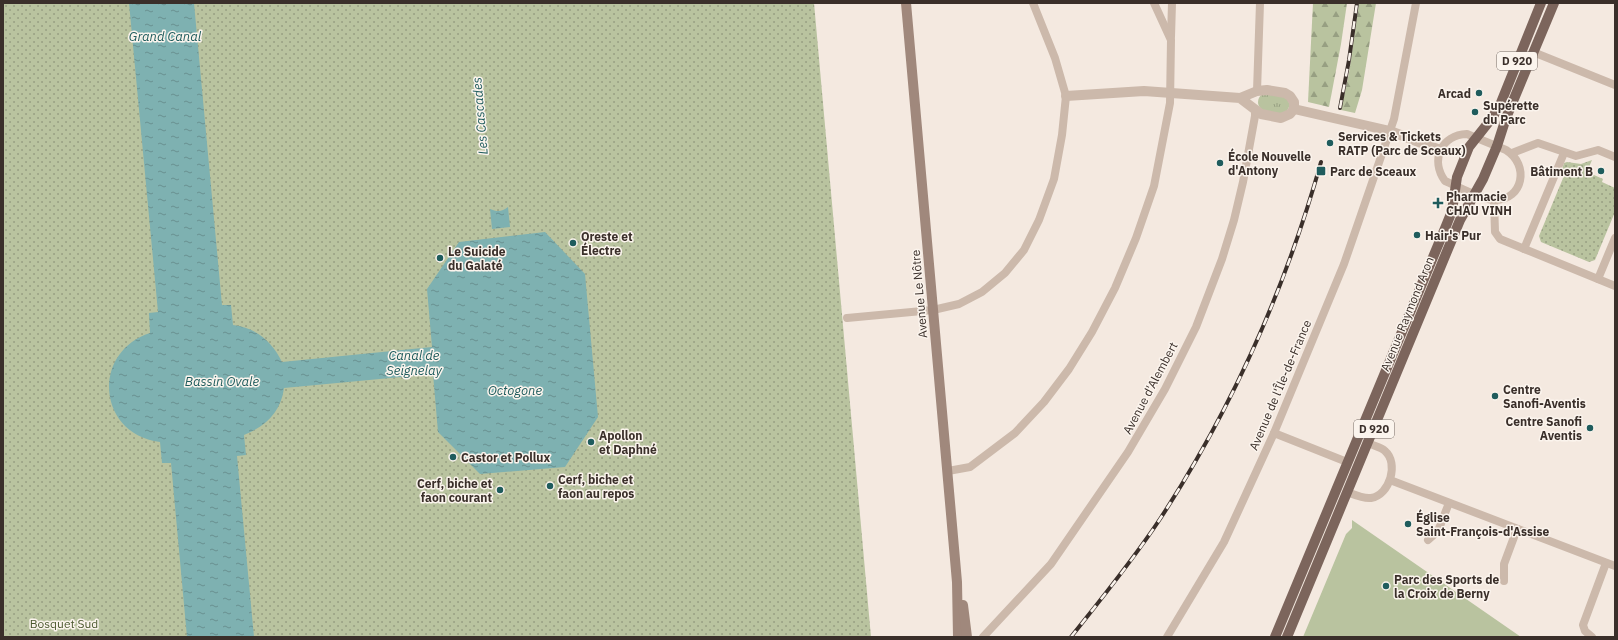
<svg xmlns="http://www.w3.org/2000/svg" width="1618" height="640" viewBox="0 0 1618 640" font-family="'IBM Plex Sans',sans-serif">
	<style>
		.grass { fill: url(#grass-tufts) }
		.forest { fill: url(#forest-firs) }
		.park { fill: url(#park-dots) }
		.pitch { fill: #b9c39f }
		.water { fill: url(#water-ripples) }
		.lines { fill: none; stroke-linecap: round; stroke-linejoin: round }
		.minor { stroke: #ccb9ab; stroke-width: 8 }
		.tertiary { stroke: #ccb9ab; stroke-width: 10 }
		.secondary { stroke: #a0887c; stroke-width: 10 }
		.primary { stroke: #7c655c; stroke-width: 10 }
		.rail-casing { stroke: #3a2f2a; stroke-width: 4 }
		.rail { stroke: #fbf4ed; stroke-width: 2.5; stroke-dasharray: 8; stroke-linecap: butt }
		.poi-dot { fill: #1f5c5d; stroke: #fbf4ed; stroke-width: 1.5 }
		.labels { text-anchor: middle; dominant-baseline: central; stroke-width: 3; stroke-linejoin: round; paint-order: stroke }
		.shield { fill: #fbf4ed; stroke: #746a64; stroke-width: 1 }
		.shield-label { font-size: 11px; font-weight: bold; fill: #3a2f2a }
		.poi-label { font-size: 12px; font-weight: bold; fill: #3a2f2a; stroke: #fbf4ed; text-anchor: start }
		.street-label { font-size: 12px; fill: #3a2f2a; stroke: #fbf4ed }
		.park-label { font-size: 12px; fill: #4b592e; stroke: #fbf4ed }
		.water-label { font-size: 13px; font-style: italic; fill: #1f5c5d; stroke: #fbf4ed }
	</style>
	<defs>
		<pattern id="grass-tufts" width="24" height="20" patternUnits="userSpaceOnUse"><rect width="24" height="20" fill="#b9c39f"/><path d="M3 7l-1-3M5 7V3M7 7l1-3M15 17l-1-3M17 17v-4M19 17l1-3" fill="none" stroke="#979f82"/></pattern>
		<pattern id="forest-firs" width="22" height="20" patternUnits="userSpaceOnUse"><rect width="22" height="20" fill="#b9c39f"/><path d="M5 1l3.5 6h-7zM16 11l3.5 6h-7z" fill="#979f82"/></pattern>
		<pattern id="park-dots" width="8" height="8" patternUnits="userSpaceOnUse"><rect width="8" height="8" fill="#b9c39f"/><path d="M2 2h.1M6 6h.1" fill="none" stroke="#979f82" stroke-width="1.8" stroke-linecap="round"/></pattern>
		<pattern id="water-ripples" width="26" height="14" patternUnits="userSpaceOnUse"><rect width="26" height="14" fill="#7eb1b1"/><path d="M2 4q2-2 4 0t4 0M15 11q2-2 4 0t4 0" fill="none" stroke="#689090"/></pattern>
	</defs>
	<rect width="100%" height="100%" fill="#f4e9e0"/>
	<path class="grass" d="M1264 93 1286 96 1290 105 1286 113C1277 113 1260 115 1258 103 1258 98 1260 95 1264 93Z"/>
	<g class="forest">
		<path d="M1313 3H1347L1341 44 1329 107 1308 102Z"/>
		<path d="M1359 3H1376L1362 90 1355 113 1341 110 1349 73Z"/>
	</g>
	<g class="park">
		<path d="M3 3H814L871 637H3Z"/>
		<path d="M1592 160 1587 172 1603 179 1602 182 1615 188V212L1595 260 1589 262 1541 242 1539 236 1566 171 1562 169 1564 163 1567 162 1581 164Z"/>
	</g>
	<path class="pitch" d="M1352 520 1521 637H1303L1346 534 1352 528Z"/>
	<g class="water">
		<path d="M129 3H194L222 305H231L233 325C256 328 272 341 282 362L432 347 427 289 459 242 545 232 585 274 598 417 565 467 480 474 438 432 433 374 284 388C281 412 266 426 244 435L246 455 237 456 254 637H187L171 463H162L160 442C97 434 91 352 150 333L149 313 158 312Z"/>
		<path d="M508 207 510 227 492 229 490 209C497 212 502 212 508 207Z"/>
	</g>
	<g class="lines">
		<g class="minor">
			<path d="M1171 37 1172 3"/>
			<path d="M1533 52 1615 85"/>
			<path d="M1257 91 1260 3"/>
			<path d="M1467 134 1506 150C1530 165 1523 200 1495 200 1483 200 1457 186 1445 181 1430 160 1441 135 1467 134Z"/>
			<path d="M1512 153 1538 143 1576 156 1598 150 1615 157"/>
			<path d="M1494 200 1495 232 1500 239 1615 286"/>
			<path d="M1524 249 1564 153"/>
			<path d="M1598 279 1615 238"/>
			<path d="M847 318 933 310 959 304 982 292 1005 273 1024 250 1039 220 1054 179 1062 135 1066 96 1055 58 1033 3"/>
			<path d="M1274 433 1347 462"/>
			<path d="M948 471 970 467 1015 433 1044 402 1069 369 1092 332 1115 288 1136 238 1154 186 1170 103 1171 40 1154 3"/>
			<path d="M1390 480 1615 566"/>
			<path d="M1347 492C1355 495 1363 499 1371 498 1390 495 1399 463 1385 451 1381 447 1374 446 1368 443"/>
			<path d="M1428 540 1438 531 1449 503"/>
			<path d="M1504 581V564L1517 529"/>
			<path d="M983 637 1051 564 1128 452 1165 389 1196 327 1222 259 1234 220 1243 182 1255 116V109"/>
			<path d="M1167 637 1224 542 1274 433 1344 264 1394 119 1416 3"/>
			<path d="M1592 637 1585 631 1583 625 1606 563"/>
		</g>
		<g class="tertiary">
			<path d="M1066 96 1144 91 1240 98 1257 91 1267 90 1285 93 1290 96 1294 102V109L1290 114 1281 118 1261 114 1240 98"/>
			<path d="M1294 109 1390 131 1440 150"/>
		</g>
		<g class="secondary">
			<path d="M906 3 957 582 958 637"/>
			<path d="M963 605 967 637"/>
		</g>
		<g class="primary">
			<path d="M1275 637 1446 226 1452 211 1457 177 1469 147 1492 118 1500 105 1541 3"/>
			<path d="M1287 637 1460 220 1483 179 1497 146 1506 118 1554 3"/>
		</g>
		<defs>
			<g id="rail">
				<path d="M1340 108 1349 60 1357 3"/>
				<path d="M1071 637C1102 598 1133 560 1160 519 1233 407 1285 290 1321 162"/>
			</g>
		</defs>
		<use href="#rail" class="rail-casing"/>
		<use href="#rail" class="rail"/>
	</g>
	<g class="poi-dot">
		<circle cx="1479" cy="93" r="4"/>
		<circle cx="1475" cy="112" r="4"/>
		<circle cx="1330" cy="143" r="4"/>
		<circle cx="1220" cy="163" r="4"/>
		<rect x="1316" y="166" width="10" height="10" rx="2"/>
		<circle cx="1601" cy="171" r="4"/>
		<path d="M1436 197h4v4h4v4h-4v4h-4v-4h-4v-4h4z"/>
		<circle cx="1417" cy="235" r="4"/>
		<circle cx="573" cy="243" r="4"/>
		<circle cx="440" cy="258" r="4"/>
		<circle cx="1495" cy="396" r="4"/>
		<circle cx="1590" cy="428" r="4"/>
		<circle cx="591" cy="442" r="4"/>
		<circle cx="453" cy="457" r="4"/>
		<circle cx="550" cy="486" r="4"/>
		<circle cx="500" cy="490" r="4"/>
		<circle cx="1408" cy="524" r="4"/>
		<circle cx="1386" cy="586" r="4"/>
	</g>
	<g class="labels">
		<g class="shield">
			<rect x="1497" y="52" width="40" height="18" rx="3"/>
			<rect x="1354" y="420" width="40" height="18" rx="3"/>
		</g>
		<g class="shield-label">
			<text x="1517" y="61">D 920</text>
			<text x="1374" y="429">D 920</text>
		</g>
		<g class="poi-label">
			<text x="1471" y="93" text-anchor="end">Arcad</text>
			<text x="1483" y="105">Supérette<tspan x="1483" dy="14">du Parc</tspan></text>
			<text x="1338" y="136">Services &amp; Tickets<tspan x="1338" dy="14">RATP (Parc de Sceaux)</tspan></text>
			<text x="1228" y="156">École Nouvelle<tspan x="1228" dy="14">d'Antony</tspan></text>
			<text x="1330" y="171">Parc de Sceaux</text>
			<text x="1593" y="171" text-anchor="end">Bâtiment B</text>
			<text x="1446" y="196">Pharmacie<tspan x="1446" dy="14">CHAU VINH</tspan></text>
			<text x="1425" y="235">Hair's Pur</text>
			<text x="581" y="236">Oreste et<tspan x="581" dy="14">Électre</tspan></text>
			<text x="448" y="251">Le Suicide<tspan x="448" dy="14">du Galaté</tspan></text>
			<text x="1503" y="389">Centre<tspan x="1503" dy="14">Sanofi-Aventis</tspan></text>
			<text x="1582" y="421" text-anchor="end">Centre Sanofi<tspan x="1582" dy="14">Aventis</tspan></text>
			<text x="599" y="435">Apollon<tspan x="599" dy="14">et Daphné</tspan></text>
			<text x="461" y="457">Castor et Pollux</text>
			<text x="558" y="479">Cerf, biche et<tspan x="558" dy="14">faon au repos</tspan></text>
			<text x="492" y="483" text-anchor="end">Cerf, biche et<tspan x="492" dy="14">faon courant</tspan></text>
			<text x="1416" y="517">Église<tspan x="1416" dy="14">Saint-François-d'Assise</tspan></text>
			<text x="1394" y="579">Parc des Sports de<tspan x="1394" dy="14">la Croix de Berny</tspan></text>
		</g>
		<g class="street-label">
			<text transform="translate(919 294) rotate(-95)">Avenue Le Nôtre</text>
			<text transform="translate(1407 314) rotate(-68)">Avenue Raymond Aron</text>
			<text transform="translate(1280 385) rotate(-67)">Avenue de l'Île-de-France</text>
			<text transform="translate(1150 388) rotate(-62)">Avenue d'Alembert</text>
		</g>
		<g class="park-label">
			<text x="64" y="623">Bosquet Sud</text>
		</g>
		<g class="water-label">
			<text x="165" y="36">Grand Canal</text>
			<text transform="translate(480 116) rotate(-95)">Les Cascades</text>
			<text x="414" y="355">Canal de<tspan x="414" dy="15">Seignelay</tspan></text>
			<text x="222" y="381">Bassin Ovale</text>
			<text x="515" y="390">Octogone</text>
		</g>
	</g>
	<rect width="1618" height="640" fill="none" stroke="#3a2f2a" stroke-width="8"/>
</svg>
